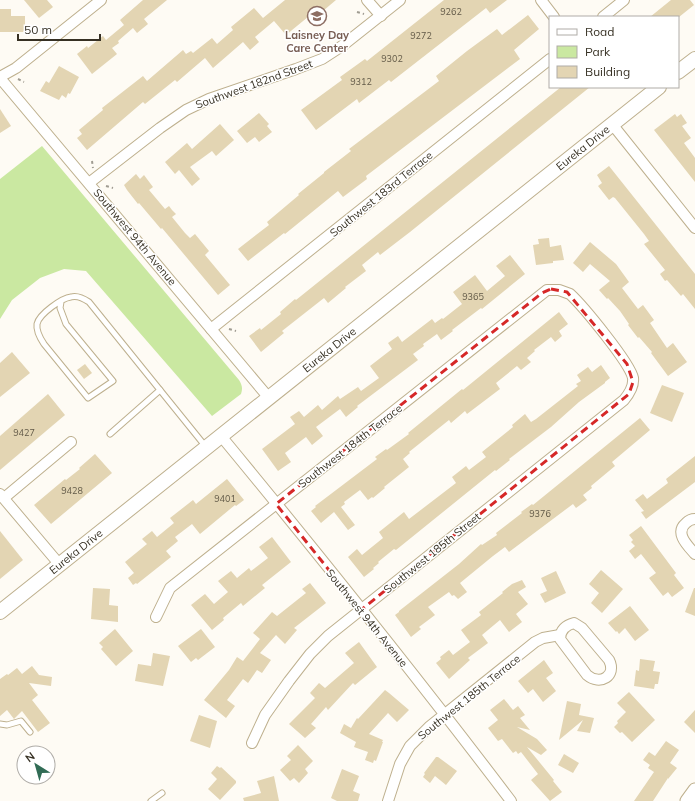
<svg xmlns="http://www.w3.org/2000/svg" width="695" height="801" viewBox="0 0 695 801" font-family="Mulish,sans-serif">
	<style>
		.green { fill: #cae8a1 }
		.building { fill: #e3d5b3 }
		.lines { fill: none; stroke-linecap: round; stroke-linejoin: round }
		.service-casing { stroke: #beb08e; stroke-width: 7 }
		.minor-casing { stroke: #beb08e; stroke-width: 12 }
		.tertiary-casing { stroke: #beb08e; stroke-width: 15 }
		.secondary-casing { stroke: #beb08e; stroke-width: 16 }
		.path { stroke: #a09c92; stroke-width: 2; stroke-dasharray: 3 3; stroke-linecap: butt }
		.service { stroke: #fff; stroke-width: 5 }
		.minor { stroke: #fff; stroke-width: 10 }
		.tertiary { stroke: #fff; stroke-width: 13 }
		.secondary { stroke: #fff; stroke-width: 14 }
		.marked { fill: none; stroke: #d62828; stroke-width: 3; stroke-dasharray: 8 5; stroke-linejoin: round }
		.labels { text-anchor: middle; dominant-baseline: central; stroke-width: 3; stroke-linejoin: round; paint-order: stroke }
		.number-label { font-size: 9px; fill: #615947 }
		.education-label { font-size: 11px; font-weight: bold; fill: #785e54; stroke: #fff }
		.street-label { font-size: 11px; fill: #363023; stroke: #fff }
	</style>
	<rect width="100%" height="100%" fill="#fefbf4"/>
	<path class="green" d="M42 146 239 380C242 385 243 388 241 394L212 416 86 271 64 269 40 278 12 300 0 319V179Z"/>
	<g class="building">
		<path d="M24 0H47L53 7 39 18Z"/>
		<path d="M143 0H167L144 19 148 24 137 33 133 28 118 41 119 43 112 48 117 54 92 74 77 54 87 46 88 48 103 36 106 40 124 25 120 20Z"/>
		<path d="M285 0H336L317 16 314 12 286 35 274 21 255 37 259 42 250 50 243 42 213 68 205 58 177 82 175 80 145 104 143 102 87 150 77 138 82 134 79 130 103 110 102 108 143 76 147 81 183 50 186 54 191 51 193 53 212 38 217 44 233 30 231 27 254 8 263 18Z"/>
		<path d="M444 0H507L490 13 486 8 391 82 389 80 359 103 357 99 316 130 301 110 342 80 340 77 365 59 367 61Z"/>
		<path d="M671 0H690L694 5 679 17H650Z"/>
		<path d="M0 9H11V16H25V32H0Z"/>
		<path d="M528 15 539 29 514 50 520 59 366 176 367 179 343 197 338 191 285 234 284 233 248 261 238 249 269 225 267 222 299 195 298 194 324 173V172L351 151 349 149 439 81 436 76 467 51 497 29 502 35Z"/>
		<path d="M59 66 79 77 70 94 68 93 66 98 62 95 59 100 40 91 46 81 49 83Z"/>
		<path d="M561 87H590L410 232 380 255 378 252 362 265 366 271 345 287 346 288 328 303 324 298 282 331 284 333 261 352 249 336 260 328 261 330 281 314 280 312 295 299 296 300Z"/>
		<path d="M0 109 11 126 0 133Z"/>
		<path d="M259 113 269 124 267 126 272 132 259 142 255 137 247 143 237 131Z"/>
		<path d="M675 114 677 117 681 114 687 123 682 126 691 138 684 143 695 158V182L654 130Z"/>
		<path d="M220 124 234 140 216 156 212 151 190 167 200 179 192 186 179 170 175 174 165 162 187 143 192 149Z"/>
		<path d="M609 166 695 274V309L683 294 681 296 667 280 665 281 660 274 665 270 644 244 649 241 644 234 615 198 613 197 609 200 598 186 602 183 597 175Z"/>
		<path d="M136 174 140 179 144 175 153 187 149 190 165 209 169 206 172 210 176 214 172 217 185 233 190 238 195 234 209 251 205 255 230 285 218 295 162 228 161 229 139 203 138 204 127 190 124 185Z"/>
		<path d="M549 238 550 247 561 245 564 260 553 261V263L536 265 533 245 539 244 538 239Z"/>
		<path d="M590 242 616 264 629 282 622 288 638 309 643 305 654 320 650 323 667 348 673 343 687 362 668 376 651 353 652 352 639 337 638 338 628 325 629 324 620 311 608 298 607 299 599 290 610 281 590 264 583 272 573 263Z"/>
		<path d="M510 255 525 274 482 309 481 308 452 330 453 331 441 340 437 334 423 344 424 346 413 354 418 360 357 406 358 407 346 417 340 409 316 427 323 436 312 445 306 437 285 453 291 462 278 471 262 449 295 424 290 417 299 411 304 417 318 405 322 410 338 396 340 399 358 387 361 391 379 378 370 366 392 349 388 343 398 336 402 342 432 319 435 323 442 318 443 319 462 304 453 292 475 275 487 291 505 276 496 266Z"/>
		<path d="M559 312 568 324 559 331 562 336 555 342 551 337 534 350 535 351 527 358 531 362 521 370 517 366 496 383 500 389 467 414 465 411 451 423 449 420 409 452 410 453 403 459 409 467 384 487 385 488 373 498 372 497 368 500 360 490 344 502 345 504 341 507 355 525 348 530 334 512 321 523 311 511 316 507 315 506 377 459 375 457 386 449 387 450 409 434 408 433 462 389 463 390Z"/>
		<path d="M12 352 30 373 0 397V363Z"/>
		<path d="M85 364 92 373 84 379 77 370Z"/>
		<path d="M601 365 610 378 605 382V383L579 402 551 427 509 459 510 460 496 471 495 470 396 550 394 549 378 562 379 563 373 568 374 569 364 577 348 557 357 549 362 555 383 538 379 532 404 512 409 519 456 483 452 477 466 466 469 470 486 457 482 452 513 427 512 425 525 414 531 422 536 419 578 386 576 384 581 381 577 375 588 367 592 372Z"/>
		<path d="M662 385 684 393 672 422 650 413Z"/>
		<path d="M48 394 65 415 0 470V436Z"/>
		<path d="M640 418 650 430 612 462 615 466 591 486 592 488 583 495 587 500 576 508 573 504 509 552 505 547 493 556 460 583 467 592 458 599 454 595 452 596 449 592 428 607 435 615 419 627 421 629 411 637 395 615 399 612V611L459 564 481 544 482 545 497 535 496 533 522 513 521 512 532 504 533 505Z"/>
		<path d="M95 454 112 473 51 524 34 505 65 479 66 480 80 469 79 468Z"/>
		<path d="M695 456V482L646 519 641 512 644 511 635 500 643 494 647 499 668 483 666 479Z"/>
		<path d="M227 479 244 500 236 506 235 505 200 534 192 524 175 537 178 541 166 551 171 557 137 584 136 583 133 585 128 578 134 573 125 562 147 544 142 539 152 531 157 537 174 523 170 518 193 500 196 504Z"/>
		<path d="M641 526 676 573 674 575 684 588 672 597 668 592 663 596 649 578 656 573 641 554 635 559 629 551 635 546 631 542 633 540 629 535Z"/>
		<path d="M0 531 23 560 0 579Z"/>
		<path d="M272 537 291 562 262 585 265 588 243 606 241 603 223 618 224 620 212 630 191 605 205 594 214 604 228 592 218 581 231 571 237 578 249 568 251 571 268 558 259 547Z"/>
		<path d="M601 570 623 589 602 613 591 603 599 593 589 584Z"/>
		<path d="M556 571 566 593 545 603 540 594 547 591 541 578Z"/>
		<path d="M522 580 526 587 518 592 528 604 516 614 522 622 509 632 500 620 482 635 488 643 468 658 470 660 449 679 436 663 441 659 440 657 449 650 453 655 470 642 461 630 481 615 479 612 503 593 502 592 512 584Z"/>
		<path d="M310 583 326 603 294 628 297 630 285 644 276 635 260 653 271 660 262 673 257 670 248 683 243 679 227 700 235 706 226 718 204 700 229 670 237 657 243 661 260 639 253 633 272 612 277 616 306 593 302 589Z"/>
		<path d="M93 588 110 589 109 605 118 606V622L91 619Z"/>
		<path d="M694 588H695V616L685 612Z"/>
		<path d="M630 606 649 630 635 641 625 628 619 634 617 631 616 632 608 623Z"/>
		<path d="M115 629 133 651 116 666 101 649 103 647 99 643Z"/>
		<path d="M201 629 215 647 198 660 196 658 191 662 178 646Z"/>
		<path d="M359 642 377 667 355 685 353 683 328 710 326 707 311 724 316 728 305 738 289 724 315 698 310 693 319 683 325 688 354 663 345 653Z"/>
		<path d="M153 653 170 656 163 686 135 681 138 664 151 666Z"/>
		<path d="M640 659 655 661 653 671 660 672 658 684H655L654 689 634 686 636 670 639 671Z"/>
		<path d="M544 660 553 673 546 678 556 691 543 702 533 689 528 693 518 681Z"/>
		<path d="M32 666 39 675 52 677 51 686 29 683 38 695 32 700 50 723 38 732 22 711 14 719 7 710 0 716V679L7 674 8 675 17 668 22 674Z"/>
		<path d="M385 690 389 693 409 710 397 722 388 713 369 734 383 740 382 742H383L376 761 374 760 373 763 365 760 368 752 354 747 356 742 340 733 344 724 351 728 357 718 358 719Z"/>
		<path d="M629 692 655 720 632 742 622 732 620 733 614 727 618 723 617 721 626 712 617 703Z"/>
		<path d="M504 699 513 710 518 706 525 715 520 718 530 730 517 727 537 739 547 750 541 755 527 747 554 780 553 781 562 792 550 801 531 780 538 774 521 752 518 754 516 751 513 753 502 739 498 741 488 728 498 720 490 710Z"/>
		<path d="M567 701 581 704 579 715 594 718 590 733 577 731 583 720 559 740Z"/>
		<path d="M695 710V733L684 722Z"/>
		<path d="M199 715 217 721 210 748 190 741Z"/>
		<path d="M666 741 679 750 670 763 677 768 668 779V778L653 801H634L654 772 648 768 650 765 643 760 649 752 655 756Z"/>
		<path d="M298 745 313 761 305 769 308 773 299 783 294 778 290 781 280 770 291 760 287 756Z"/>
		<path d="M564 754 579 763 573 773 558 765Z"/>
		<path d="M436 757H438L457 771 446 785 435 776 430 783 423 777 425 774 424 773Z"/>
		<path d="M217 766 220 768 221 767 236 781V783L220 800 208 789 217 779 211 773Z"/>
		<path d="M342 769 359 776 353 791 360 794 358 801H337L331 798Z"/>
		<path d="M274 776 279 801H244L243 798 261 793 257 781Z"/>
	</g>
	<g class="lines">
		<defs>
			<g id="service">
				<path d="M61 302 60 308 66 324 113 381 88 398 44 344C40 338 36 331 37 324 39 314 62 298 71 297 77 295 83 298 89 302L206 447"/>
				<path d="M110 434 160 390"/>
				<path d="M0 724 7 725 21 721 30 732"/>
				<path d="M151 801 162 793"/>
			</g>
			<g id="minor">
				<path d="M367 0 381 16"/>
				<path d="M541 0 554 17"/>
				<path d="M603 17 624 0"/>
				<path d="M0 77 16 68 101 0"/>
				<path d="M0 78 269 398"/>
				<path d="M612 124 695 228"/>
				<path d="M89 183 160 128 186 110 209 99 296 69 322 59 342 46 400 0"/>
				<path d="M211 329 550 59"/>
				<path d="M221 436C320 556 417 677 511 801"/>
				<path d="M0 494 60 565"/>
				<path d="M4 498 71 442"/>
				<path d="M695 519C691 519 689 520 686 523 674 533 688 546 695 554"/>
				<path d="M156 617 170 588 547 290H559L570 294C583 306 630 363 633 378 634 386 629 394 624 400L328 636 310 654 289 681 265 715 252 743"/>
				<path d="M574 623 582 628 609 660C617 676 600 686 587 675L560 639C560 630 566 625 574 623Z"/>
				<path d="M388 801 400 764 410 746 429 727 535 642 543 638 560 635"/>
			</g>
			<path id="tertiary" d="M687 801 695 790"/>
			<g id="secondary">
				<path d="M678 72 695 59"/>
				<path id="s1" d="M0 612 659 87"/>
			</g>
		</defs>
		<use href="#service" class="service-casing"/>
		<use href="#minor" class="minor-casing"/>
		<use href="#tertiary" class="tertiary-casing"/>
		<use href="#secondary" class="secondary-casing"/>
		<g class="path">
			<path d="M357 12 364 14"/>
			<path d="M577 17V16"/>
			<path d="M18 79 24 82"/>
			<path d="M92 161 93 168"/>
			<path d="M106 186 113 188"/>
			<path d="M229 329 236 331"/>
		</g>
		<use href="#service" class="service"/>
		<use href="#minor" class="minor"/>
		<use href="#tertiary" class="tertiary"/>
		<use href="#secondary" class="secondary"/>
	</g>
	<path class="marked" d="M551 289 567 292 627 364 633 382 629 394 361 610 276 504 542 293Z"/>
	<defs>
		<symbol id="school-ring" viewBox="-11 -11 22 22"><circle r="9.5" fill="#fff" stroke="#8d6e63" stroke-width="1.5"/><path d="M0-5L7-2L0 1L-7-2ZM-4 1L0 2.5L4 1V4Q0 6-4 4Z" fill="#8d6e63"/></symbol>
	</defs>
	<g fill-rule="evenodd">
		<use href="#school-ring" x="306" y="5" width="22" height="22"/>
	</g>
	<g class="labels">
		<g class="number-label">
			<text x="451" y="11">9262</text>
			<text x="421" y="35">9272</text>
			<text x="392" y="58">9302</text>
			<text x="361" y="81">9312</text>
			<text x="473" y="296">9365</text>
			<text x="24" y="432">9427</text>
			<text x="72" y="490">9428</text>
			<text x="225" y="498">9401</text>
			<text x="540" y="513">9376</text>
		</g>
		<g class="education-label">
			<text x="317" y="35">Laisney Day<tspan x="317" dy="13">Care Center</tspan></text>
		</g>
		<g class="street-label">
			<text transform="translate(254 84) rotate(-20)">Southwest 182nd Street</text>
			<text stroke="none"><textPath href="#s1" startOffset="745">Eureka Drive</textPath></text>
			<text transform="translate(381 194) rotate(-39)">Southwest 183rd Terrace</text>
			<text transform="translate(135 237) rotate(50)">Southwest 94th Avenue</text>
			<text stroke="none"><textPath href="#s1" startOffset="421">Eureka Drive</textPath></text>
			<text transform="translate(350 446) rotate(-38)">Southwest 184th Terrace</text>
			<text stroke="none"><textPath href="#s1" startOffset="97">Eureka Drive</textPath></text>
			<text transform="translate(432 553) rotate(-39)">Southwest 185th Street</text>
			<text transform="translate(367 618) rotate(51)">Southwest 94th Avenue</text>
			<text transform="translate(469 697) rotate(-39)">Southwest 185th Terrace</text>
		</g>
	</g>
	<rect x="549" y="16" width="130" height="72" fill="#ffffff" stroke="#afaca7"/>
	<rect x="557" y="29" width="20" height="6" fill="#ffffff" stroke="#afaca7"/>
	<text x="585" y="36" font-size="12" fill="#363023">Road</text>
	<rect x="557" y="46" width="20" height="12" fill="#cae8a1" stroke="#afaca7"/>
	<text x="585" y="56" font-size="12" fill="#363023">Park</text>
	<rect x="557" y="66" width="20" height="12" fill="#e3d5b3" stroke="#afaca7"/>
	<text x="585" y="76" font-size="12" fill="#363023">Building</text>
	<g transform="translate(36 765) rotate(323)"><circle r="19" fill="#ffffff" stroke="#afaca7"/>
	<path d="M0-3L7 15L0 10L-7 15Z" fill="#316c55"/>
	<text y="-6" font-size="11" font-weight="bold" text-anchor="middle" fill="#363023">N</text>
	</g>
	<path d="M18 34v6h82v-6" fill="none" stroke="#363023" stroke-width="2"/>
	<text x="24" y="34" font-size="12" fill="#363023" stroke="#ffffff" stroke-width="3" paint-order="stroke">50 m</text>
</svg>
